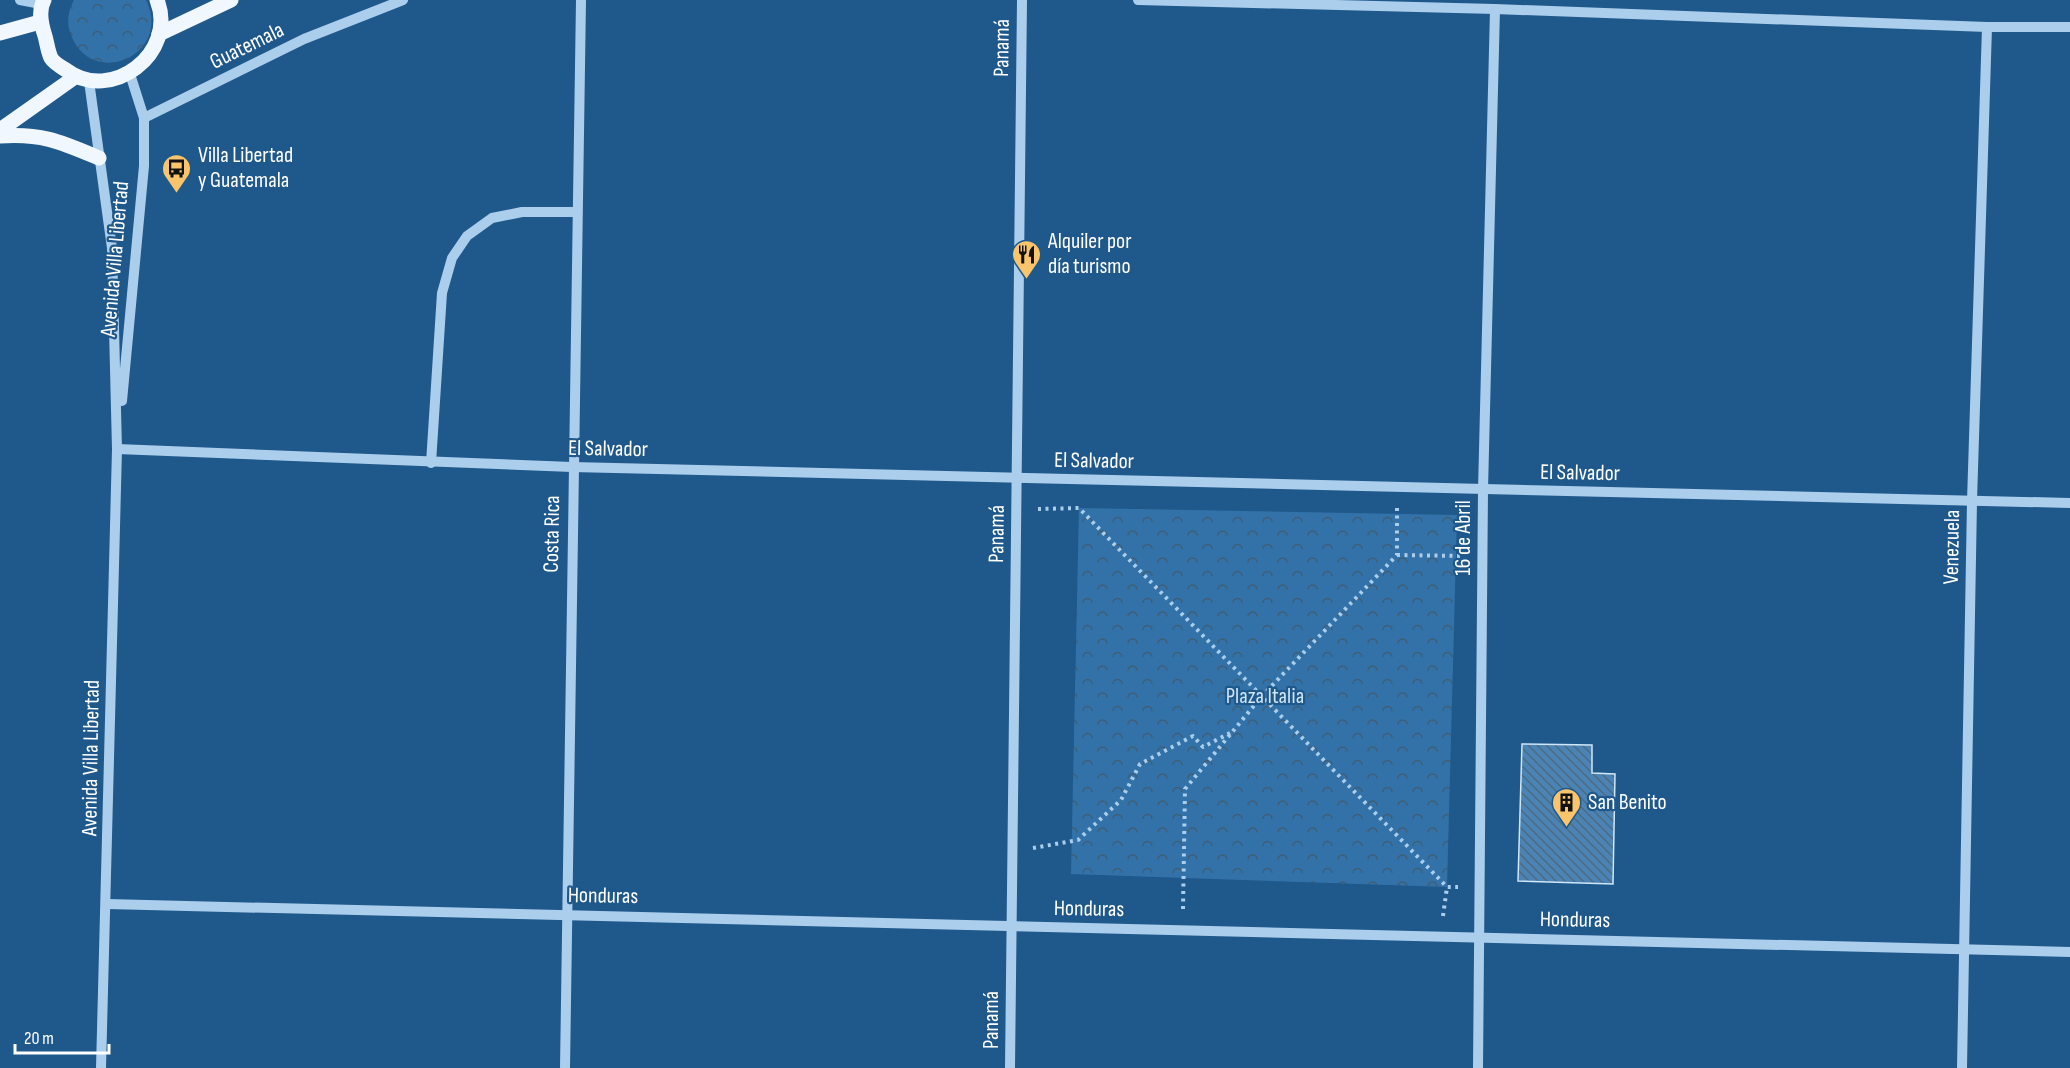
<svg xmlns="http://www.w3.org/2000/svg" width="2070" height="1068" viewBox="0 0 2070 1068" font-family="'Sofia Sans Condensed',sans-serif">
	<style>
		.park { fill: url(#park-crowns) }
		.building { fill: url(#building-back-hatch); stroke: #d0e6f9; stroke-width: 1.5 }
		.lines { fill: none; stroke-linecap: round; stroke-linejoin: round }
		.path { stroke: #abceec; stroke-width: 4; stroke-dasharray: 3 4.5; stroke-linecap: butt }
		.minor { stroke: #abceec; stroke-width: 10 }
		.major { stroke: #f0f7fe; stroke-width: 15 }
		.labels { text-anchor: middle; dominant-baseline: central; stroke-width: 4.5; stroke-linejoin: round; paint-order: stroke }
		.street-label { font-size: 22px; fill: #fff; stroke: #1f588b }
		.poi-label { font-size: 22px; fill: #fff; stroke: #1f588b; text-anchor: start }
		.park-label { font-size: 22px; fill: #d0e6f9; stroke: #1f588b }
	</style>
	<defs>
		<pattern id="park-crowns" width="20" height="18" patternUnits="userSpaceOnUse" patternTransform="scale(1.5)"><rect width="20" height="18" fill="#3272a8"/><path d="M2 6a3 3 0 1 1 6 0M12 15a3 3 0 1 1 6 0" fill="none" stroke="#405d75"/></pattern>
		<pattern id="building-back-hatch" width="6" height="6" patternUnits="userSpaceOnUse" patternTransform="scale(1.5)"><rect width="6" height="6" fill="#4b84b4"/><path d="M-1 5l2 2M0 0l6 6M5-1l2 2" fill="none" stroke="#4b6b85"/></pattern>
	</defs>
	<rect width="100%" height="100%" fill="#1f588b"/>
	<g class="park">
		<path d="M74 0H146C173 55 92 90 71 35 66 23 68 11 74 0Z"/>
		<path d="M1079 508 1457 515 1447 887 1071 874Z"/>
	</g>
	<path class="building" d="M1522 744 1592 745V773L1615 774 1613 884 1518 881Z"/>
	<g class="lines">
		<g class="path">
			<path d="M1038 509 1079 508 1447 887H1458"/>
			<path d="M1397 555 1462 556"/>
			<path d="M1033 848 1078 840 1121 800 1140 764 1193 736 1203 747 1230 733"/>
			<path d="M1183 909 1185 789 1262 696 1397 555V506"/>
			<path d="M1443 916 1447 887"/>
		</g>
		<g class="minor">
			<path d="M20 0 41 4"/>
			<path d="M1138 0 1495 9 1987 27H2070"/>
			<path d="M89 81 112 248 117 449 101 1068"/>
			<path d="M144 118 304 39 403 0"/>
			<path d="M122 401 144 166V118L130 74"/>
			<path d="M117 449 572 467 2070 503"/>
			<path d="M431 463 442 293 452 258 467 236 492 218 522 212H577"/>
			<path d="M107 904 2070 952"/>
			<path d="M565 1068 581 0"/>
			<path d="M1010 1068 1022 0"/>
			<path d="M1478 1068 1483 490 1495 9"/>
			<path d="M1962 1068 1972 501 1987 27"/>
		</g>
		<g class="major">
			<path d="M44 0C38 11 41 24 45 36 47 43 48 52 51 58 54 63 61 67 66 70 111 104 178 53 157 0"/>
			<path d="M0 33 40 22"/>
			<path d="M159 34 231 0"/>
			<path d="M0 130 75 77"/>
			<path d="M0 136C42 133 61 142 99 158"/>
		</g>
	</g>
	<defs>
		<symbol id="bus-pin" viewBox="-11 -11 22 30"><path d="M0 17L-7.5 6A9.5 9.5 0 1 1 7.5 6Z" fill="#fac46b" stroke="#1f588b"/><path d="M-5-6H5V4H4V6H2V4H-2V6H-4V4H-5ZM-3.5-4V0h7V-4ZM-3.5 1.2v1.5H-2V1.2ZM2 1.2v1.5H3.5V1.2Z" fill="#111"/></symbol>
		<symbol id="restaurant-pin" viewBox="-11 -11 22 30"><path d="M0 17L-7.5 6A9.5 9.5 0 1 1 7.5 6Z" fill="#fac46b" stroke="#1f588b"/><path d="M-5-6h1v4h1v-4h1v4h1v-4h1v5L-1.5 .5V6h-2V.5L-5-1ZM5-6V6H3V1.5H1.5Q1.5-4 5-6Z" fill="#111"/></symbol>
		<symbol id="building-pin" viewBox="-11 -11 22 30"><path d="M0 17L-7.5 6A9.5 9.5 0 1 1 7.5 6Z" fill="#fac46b" stroke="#1f588b"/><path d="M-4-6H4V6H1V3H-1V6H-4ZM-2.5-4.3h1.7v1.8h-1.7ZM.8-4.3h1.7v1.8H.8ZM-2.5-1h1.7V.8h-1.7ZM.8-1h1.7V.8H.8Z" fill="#111"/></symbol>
	</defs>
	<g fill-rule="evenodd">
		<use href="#bus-pin" x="160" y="152" width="33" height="45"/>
		<use href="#restaurant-pin" x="1010" y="238" width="33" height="45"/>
		<use href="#building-pin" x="1550" y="786" width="33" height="45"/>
	</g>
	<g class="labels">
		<g class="street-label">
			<text transform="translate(247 46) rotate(-26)">Guatemala</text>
			<text transform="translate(1002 48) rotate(-89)">Panamá</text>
			<text transform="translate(115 259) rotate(-85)">Avenida Villa Libertad</text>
			<text transform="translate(608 449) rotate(1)">El Salvador</text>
			<text transform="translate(1094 461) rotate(1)">El Salvador</text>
			<text transform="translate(1580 473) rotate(1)">El Salvador</text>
			<text transform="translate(552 534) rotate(-89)">Costa Rica</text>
			<text transform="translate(997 534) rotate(-89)">Panamá</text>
			<text transform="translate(1463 538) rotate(-90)">16 de Abril</text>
			<text transform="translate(1952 547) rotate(-89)">Venezuela</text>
			<text transform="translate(91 758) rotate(-89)">Avenida Villa Libertad</text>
			<text transform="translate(603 896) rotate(1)">Honduras</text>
			<text transform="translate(1089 909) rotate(1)">Honduras</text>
			<text transform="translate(1575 920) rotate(1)">Honduras</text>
			<text transform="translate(991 1020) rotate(-90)">Panamá</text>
		</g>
		<g class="poi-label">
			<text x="198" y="155">Villa Libertad<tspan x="198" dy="25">y Guatemala</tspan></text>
			<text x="1048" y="241">Alquiler por<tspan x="1048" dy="25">día turismo</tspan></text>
			<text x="1588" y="802">San Benito</text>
		</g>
		<g class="park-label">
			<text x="1265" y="696">Plaza Italia</text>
		</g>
	</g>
	<path d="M15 1044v9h94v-9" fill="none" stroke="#ffffff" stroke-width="3"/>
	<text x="24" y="1044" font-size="18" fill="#ffffff" stroke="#1f588b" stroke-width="4.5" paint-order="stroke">20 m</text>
</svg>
